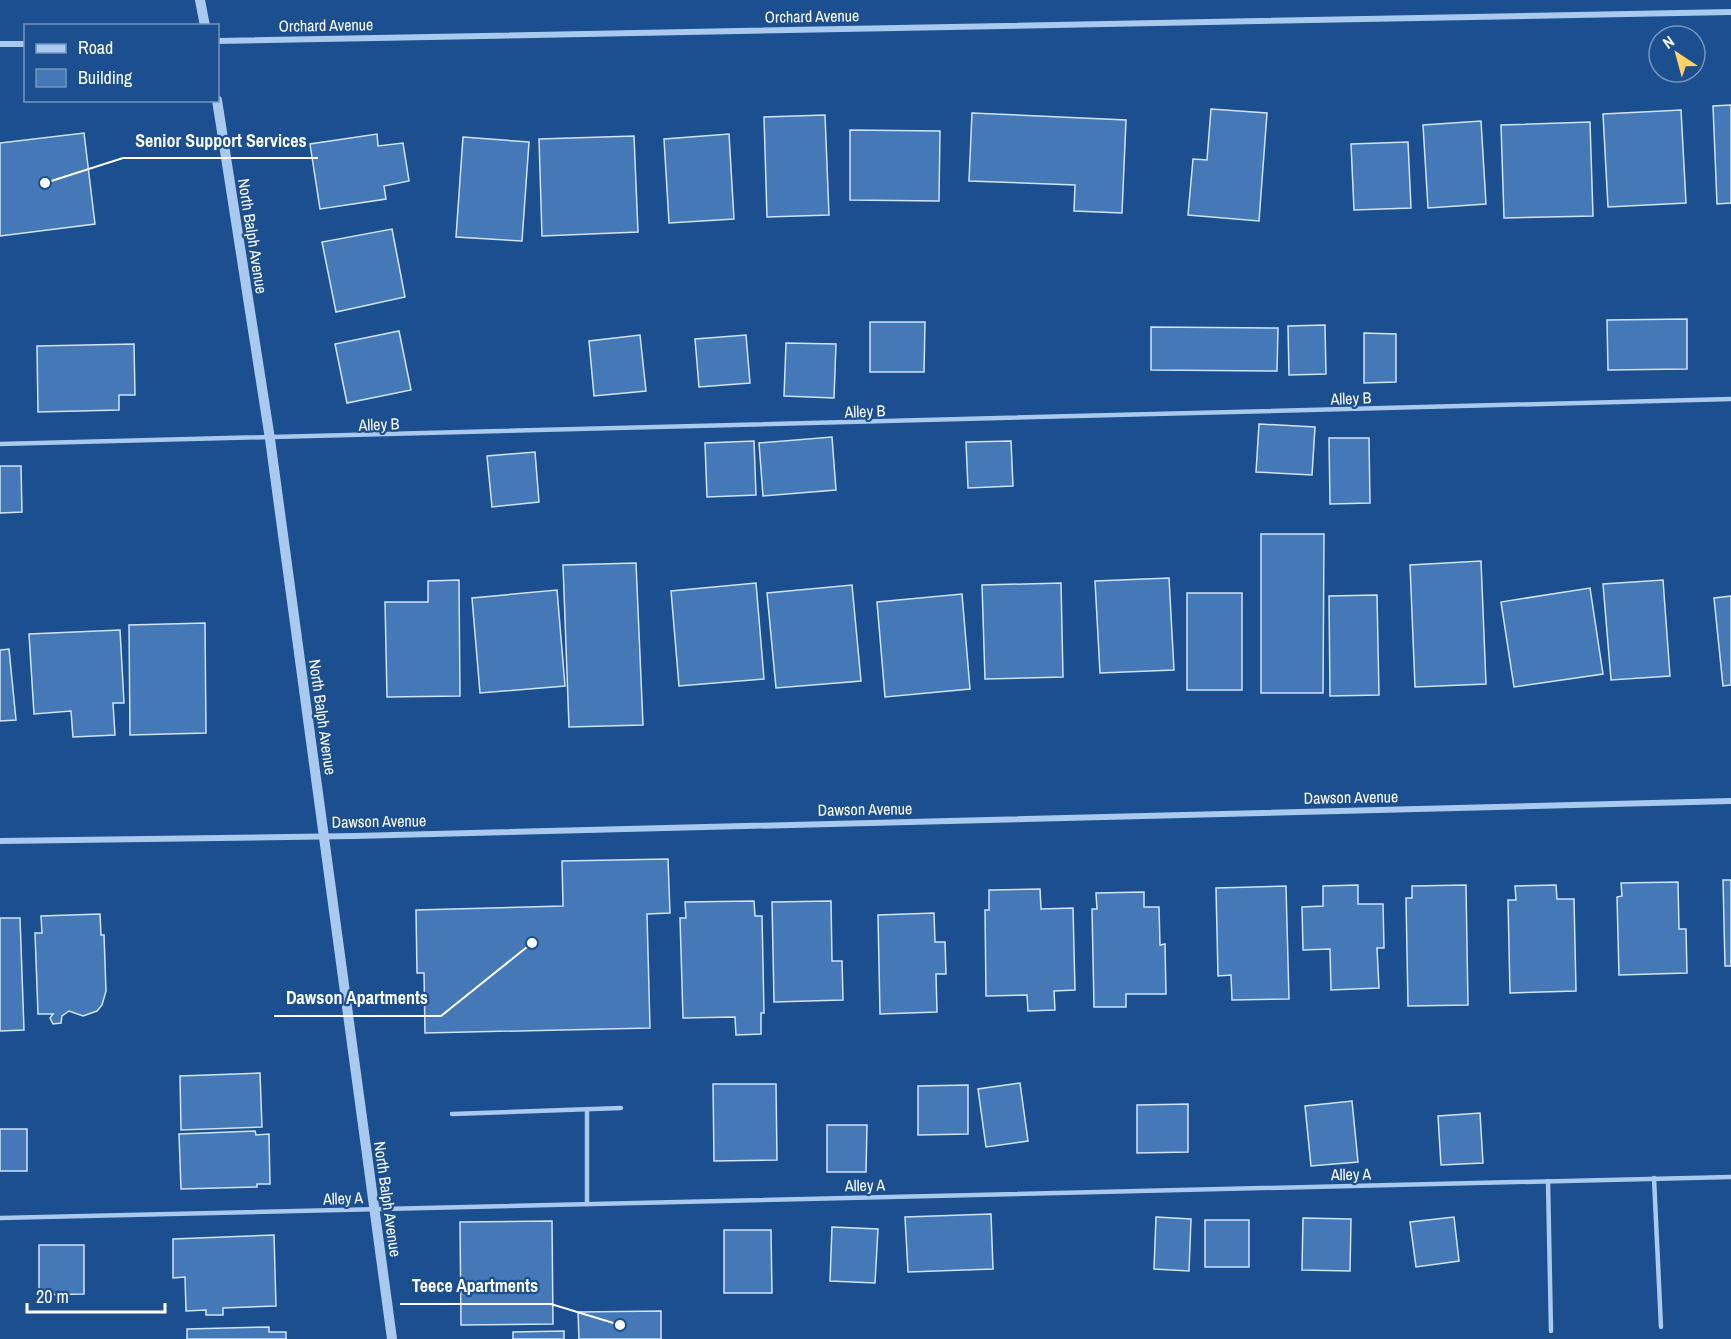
<svg xmlns="http://www.w3.org/2000/svg" width="1731" height="1339" viewBox="0 0 1731 1339" font-family="'Archivo Narrow',sans-serif">
	<style>
		.building { fill: #4478b7; stroke: #cfe3fa; stroke-width: 1.5 }
		.lines { fill: none; stroke-linecap: round; stroke-linejoin: round }
		.service { stroke: #a9c9ee; stroke-width: 4.5 }
		.minor { stroke: #a9c9ee; stroke-width: 6 }
		.tertiary { stroke: #a9c9ee; stroke-width: 10 }
		.labels { text-anchor: middle; dominant-baseline: central; stroke-width: 4.5; stroke-linejoin: round; paint-order: stroke }
		.street-label { font-size: 16px; fill: #fff; stroke: #1b4f8f }
		.leader { fill: none; stroke: #fff; stroke-width: 2 }
		.callout-dot { fill: #fff; stroke: #1b4f8f; stroke-width: 2 }
		.callout-label { font-size: 18px; text-anchor: middle; font-weight: bold; fill: #fff; stroke: #1b4f8f; stroke-width: 4.5; stroke-linejoin: round; paint-order: stroke }
	</style>
	<rect width="100%" height="100%" fill="#1b4f8f"/>
	<g class="building">
		<path d="M1731 105V203L1717 204 1713 106Z"/>
		<path d="M1211 109 1267 113 1259 221 1188 215 1193 159 1207 160Z"/>
		<path d="M1681 110 1686 203 1608 207 1603 114Z"/>
		<path d="M972 113 1126 120 1122 213 1074 211 1075 185 969 181Z"/>
		<path d="M825 115 829 215 767 217 764 117Z"/>
		<path d="M1481 121 1486 204 1428 208 1423 125Z"/>
		<path d="M1590 122 1593 216 1504 218 1501 125Z"/>
		<path d="M850 130 940 131 939 201 850 200Z"/>
		<path d="M84 133 95 224 0 236V143Z"/>
		<path d="M377 134 378 146 403 143 409 181 384 186 386 199 320 209 310 144Z"/>
		<path d="M729 134 734 219 669 223 664 139Z"/>
		<path d="M634 136 638 232 542 236 539 139Z"/>
		<path d="M463 137 529 142 522 241 456 237Z"/>
		<path d="M1408 142 1411 208 1354 210 1351 144Z"/>
		<path d="M392 229 405 297 336 312 322 242Z"/>
		<path d="M1687 319V369L1608 370 1607 320Z"/>
		<path d="M870 322H925L924 372H870Z"/>
		<path d="M1325 325 1326 374 1289 375 1288 326Z"/>
		<path d="M1151 327 1278 328 1277 371 1151 370Z"/>
		<path d="M399 331 411 390 347 403 335 344Z"/>
		<path d="M1364 333 1396 334V382L1364 383Z"/>
		<path d="M640 335 646 391 594 396 589 341Z"/>
		<path d="M746 335 750 383 699 387 695 339Z"/>
		<path d="M786 343 836 344 834 398 784 396Z"/>
		<path d="M134 344 135 395H119V410L38 412 37 346Z"/>
		<path d="M1259 424 1315 427 1312 475 1256 472Z"/>
		<path d="M832 437 836 490 763 496 759 443Z"/>
		<path d="M1329 438H1369L1370 503 1330 504Z"/>
		<path d="M754 441 756 495 707 497 705 443Z"/>
		<path d="M1011 441 1013 486 968 488 966 442Z"/>
		<path d="M535 452 539 502 492 507 487 456Z"/>
		<path d="M0 466H21L22 512 0 513Z"/>
		<path d="M1261 534H1324L1323 693H1261Z"/>
		<path d="M1481 561 1486 684 1415 687 1410 565Z"/>
		<path d="M636 563 643 725 569 727 563 565Z"/>
		<path d="M1169 578 1174 670 1100 673 1095 581Z"/>
		<path d="M459 580 460 696 387 697 385 602H428V581Z"/>
		<path d="M1663 580 1670 676 1611 680 1603 584Z"/>
		<path d="M756 583 764 679 679 686 671 591Z"/>
		<path d="M1061 583 1063 677 985 679 982 585Z"/>
		<path d="M852 585 861 681 776 688 767 593Z"/>
		<path d="M1590 588 1603 674 1514 687 1501 602Z"/>
		<path d="M557 590 565 686 480 693 472 598Z"/>
		<rect x="1187" y="593" width="55" height="97"/>
		<path d="M962 594 970 689 885 697 877 602Z"/>
		<path d="M1377 595 1379 695 1330 696 1329 596Z"/>
		<path d="M1731 596V685L1723 686 1714 598Z"/>
		<path d="M205 623 206 733 130 735 129 625Z"/>
		<path d="M120 630 124 703H113L115 735 73 737 71 711 34 714 29 634Z"/>
		<path d="M9 649 16 720 0 721V650Z"/>
		<path d="M668 859 670 913 647 914 650 1028 425 1033 424 973H417L416 910 563 906 562 861Z"/>
		<path d="M1723 880H1731V966H1725Z"/>
		<path d="M1678 882 1679 929H1686L1687 973 1619 975 1617 897 1622 896 1621 883Z"/>
		<path d="M1358 885V904H1383L1384 948H1377L1379 988 1331 990 1330 949 1303 950 1302 907 1323 906V886Z"/>
		<path d="M1466 885 1468 1005 1408 1006 1406 898H1412V886Z"/>
		<path d="M1556 885 1557 899H1574L1576 991 1510 993 1508 900H1516L1515 886Z"/>
		<path d="M1286 886 1289 999 1232 1000 1231 975 1218 976 1216 888Z"/>
		<path d="M1040 889 1041 909 1073 908 1075 990 1054 991 1055 1010 1028 1011 1027 995 986 996 985 910H989V890Z"/>
		<path d="M1144 892V907H1159L1160 945 1165 944 1166 994H1126V1007H1094L1092 909H1097L1096 893Z"/>
		<path d="M754 901 755 916H762L764 1013H761V1034L736 1035 735 1017 683 1018 680 918H686L685 902Z"/>
		<path d="M831 901 832 961H842L843 1000 774 1002 772 902Z"/>
		<path d="M934 913 935 942H945L946 974H936L937 1012 880 1014 878 915Z"/>
		<path d="M100 914 101 935H104L106 991 102 1005 97 1011 83 1016 69 1011 62 1016 61 1023 53 1024 50 1018 53 1014H38L35 933H42L41 916Z"/>
		<path d="M0 918H20L24 1030 0 1031Z"/>
		<path d="M260 1073 262 1127 181 1130 180 1076Z"/>
		<path d="M1020 1083 1028 1141 986 1147 978 1089Z"/>
		<path d="M713 1084H776L777 1160 714 1161Z"/>
		<path d="M968 1085V1134L918 1135V1086Z"/>
		<path d="M1352 1101 1358 1162 1311 1166 1305 1106Z"/>
		<path d="M1188 1104V1152L1137 1153V1105Z"/>
		<path d="M1480 1113 1483 1163 1441 1165 1438 1116Z"/>
		<path d="M827 1125H867L866 1172H827Z"/>
		<rect x="0" y="1129" width="27" height="42"/>
		<path d="M255 1131 256 1135 269 1134 270 1184H257V1187L181 1189 179 1134Z"/>
		<path d="M991 1214 993 1269 908 1272 905 1217Z"/>
		<path d="M1156 1217 1191 1219 1189 1271 1154 1269Z"/>
		<path d="M1454 1217 1459 1261 1416 1267 1410 1222Z"/>
		<path d="M1303 1218 1351 1219 1350 1271 1302 1270Z"/>
		<rect x="1205" y="1220" width="44" height="47"/>
		<path d="M552 1221 553 1324 461 1325 460 1222Z"/>
		<path d="M832 1227 878 1229 875 1283 830 1281Z"/>
		<path d="M724 1230H771L772 1293H724Z"/>
		<path d="M274 1235 276 1306 223 1308V1315H206V1310L186 1311 185 1277 173 1278V1239Z"/>
		<path d="M39 1245H84V1294L39 1295Z"/>
		<path d="M661 1311V1339H579L578 1312Z"/>
		<path d="M269 1327V1332H286V1339H187V1329Z"/>
		<path d="M564 1331V1339H513V1332Z"/>
	</g>
	<g class="lines">
		<g class="service">
			<path d="M0 444 1731 399"/>
			<path d="M452 1114 621 1108"/>
			<path d="M1654 1178 1661 1327"/>
			<path d="M1548 1181 1551 1331"/>
			<path d="M587 1204V1110"/>
			<path d="M0 1218 1731 1177"/>
		</g>
		<g class="minor">
			<path d="M218 41 1731 12"/>
			<path d="M0 44H26"/>
			<path d="M0 841 355 836 1731 801"/>
		</g>
		<g class="tertiary">
			<path d="M200 0 205 26"/>
			<path d="M217 100 270 439 392 1339"/>
		</g>
	</g>
	<g class="labels">
		<g class="street-label">
			<text transform="translate(812 16) rotate(-1)">Orchard Avenue</text>
			<text transform="translate(326 25) rotate(-1)">Orchard Avenue</text>
			<text transform="translate(253 236) rotate(81)">North Balph Avenue</text>
			<text transform="translate(1351 398) rotate(-2)">Alley B</text>
			<text transform="translate(865 411) rotate(-2)">Alley B</text>
			<text transform="translate(379 424) rotate(-2)">Alley B</text>
			<text transform="translate(323 717) rotate(82)">North Balph Avenue</text>
			<text transform="translate(1351 797) rotate(-1)">Dawson Avenue</text>
			<text transform="translate(865 809) rotate(-1)">Dawson Avenue</text>
			<text transform="translate(379 821) rotate(-1)">Dawson Avenue</text>
			<text transform="translate(1351 1174) rotate(-1)">Alley A</text>
			<text transform="translate(865 1185) rotate(-1)">Alley A</text>
			<text transform="translate(343 1198) rotate(-2)">Alley A</text>
			<text transform="translate(388 1199) rotate(82)">North Balph Avenue</text>
		</g>
	</g>
	<path class="leader" d="M45 183L123 158H318M532 943L441 1016H274M620 1325L551 1304H400"/>
	<g class="callout-dot">
		<circle cx="45" cy="183" r="6"/>
		<circle cx="532" cy="943" r="6"/>
		<circle cx="620" cy="1325" r="6"/>
	</g>
	<g class="callout-label">
		<text x="221" y="147">Senior Support Services</text>
		<text x="357" y="1004">Dawson Apartments</text>
		<text x="475" y="1292">Teece Apartments</text>
	</g>
	<rect x="24" y="24" width="195" height="78" fill="#1b4f8f" stroke="#7695bc" stroke-width="1.5"/>
	<rect x="36" y="44" width="30" height="9" fill="#a9c9ee" stroke="#7695bc" stroke-width="1.5"/>
	<text x="78" y="54" font-size="18" fill="#ffffff">Road</text>
	<rect x="36" y="69" width="30" height="18" fill="#4478b7" stroke="#7695bc" stroke-width="1.5"/>
	<text x="78" y="84" font-size="18" fill="#ffffff">Building</text>
	<g transform="translate(1677 54) rotate(324)"><circle r="28" fill="#1b4f8f" stroke="#7695bc" stroke-width="1.5"/>
	<path d="M0-4.5L10 22L0 15L-10 22Z" fill="#ffd166"/>
	<text y="-9" font-size="16" font-weight="bold" text-anchor="middle" fill="#ffffff">N</text>
	</g>
	<path d="M27 1303v9h138v-9" fill="none" stroke="#ffffff" stroke-width="3"/>
	<text x="36" y="1303" font-size="18" fill="#ffffff" stroke="#1b4f8f" stroke-width="4.5" paint-order="stroke">20 m</text>
</svg>
